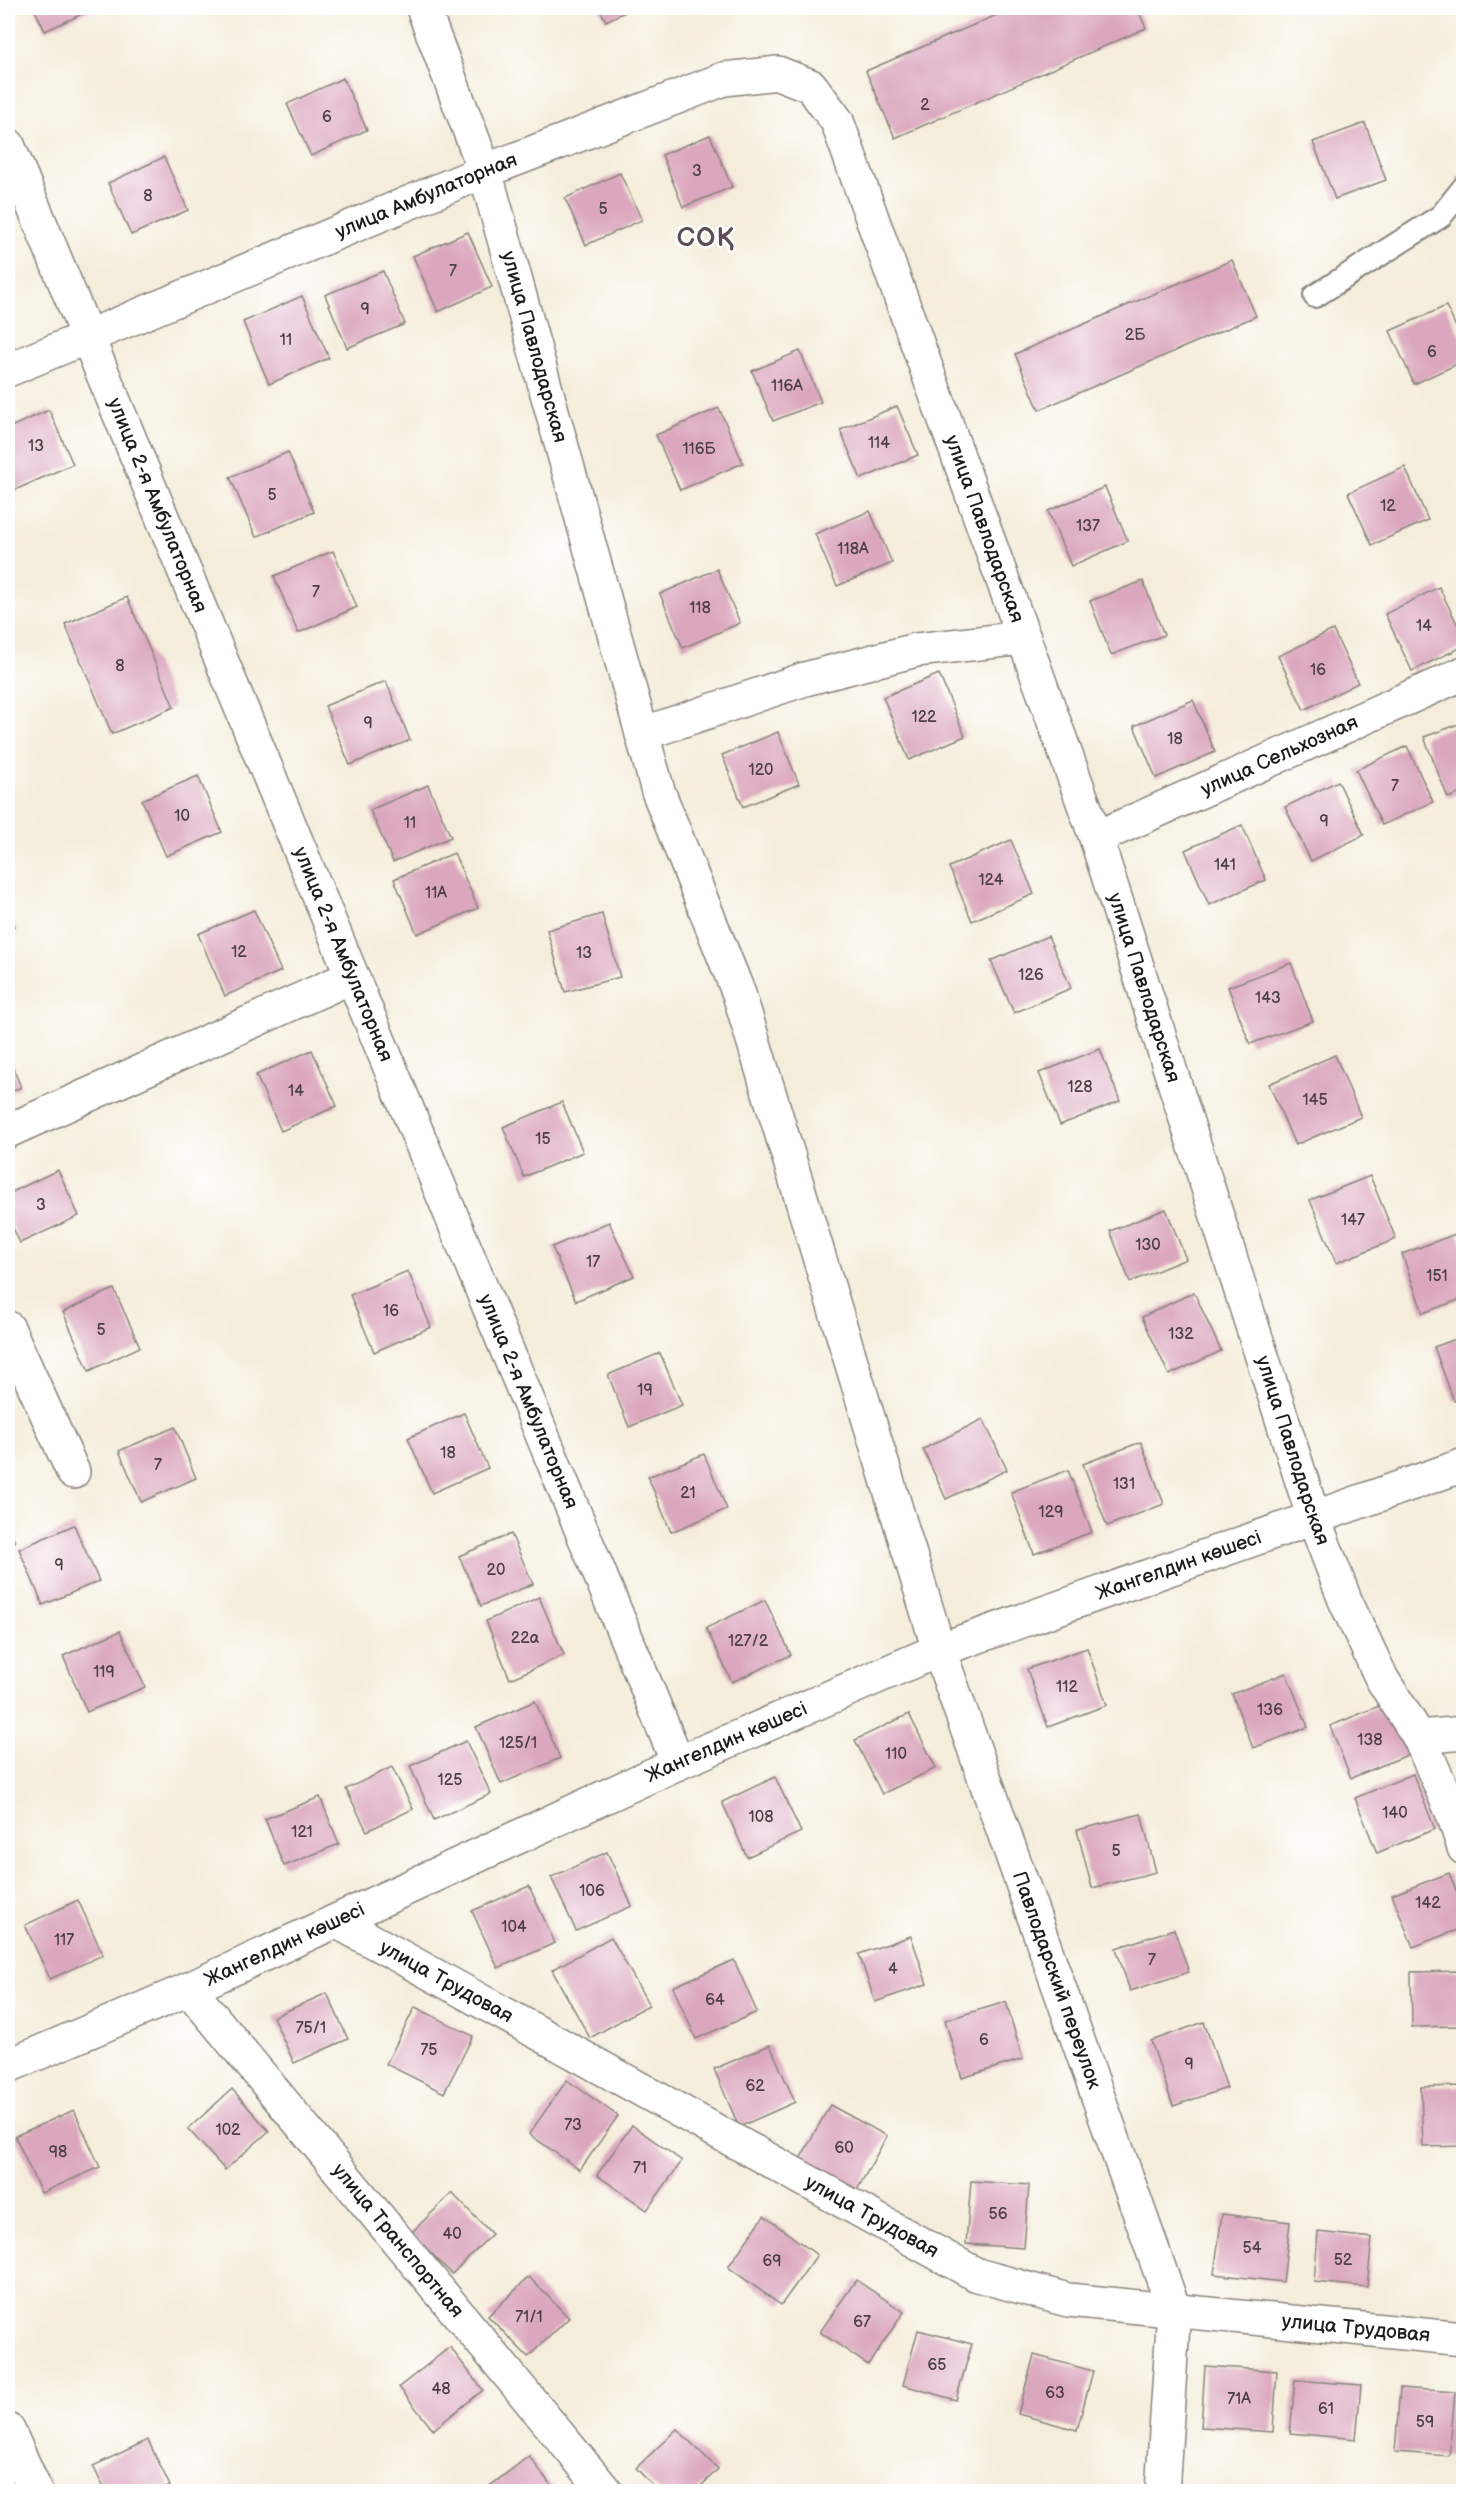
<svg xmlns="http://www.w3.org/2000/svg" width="1471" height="2499" viewBox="0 0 1471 2499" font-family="'Balsamiq Sans',sans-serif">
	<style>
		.building { fill: #dba7be }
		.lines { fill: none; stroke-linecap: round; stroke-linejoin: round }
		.lane-casing { stroke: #88847c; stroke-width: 26 }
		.street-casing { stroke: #88847c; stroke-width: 36 }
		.secondary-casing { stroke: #88847c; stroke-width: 36 }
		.lane { stroke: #fff; stroke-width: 22 }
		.street { stroke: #fff; stroke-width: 33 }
		.secondary { stroke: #fff; stroke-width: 33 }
		.labels { text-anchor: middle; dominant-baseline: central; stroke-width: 5; stroke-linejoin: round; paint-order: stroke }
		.number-label { font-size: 16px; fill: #4c3f44 }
		.street-label { font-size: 20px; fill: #1c1c1c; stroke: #fff }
		.district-label { font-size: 26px; font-weight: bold; letter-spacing: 1.5px; fill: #5f4d55; stroke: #fff }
	</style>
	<rect width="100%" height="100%" fill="#fff"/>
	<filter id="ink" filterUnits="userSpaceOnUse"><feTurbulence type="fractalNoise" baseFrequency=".0167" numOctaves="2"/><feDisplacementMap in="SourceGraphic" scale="12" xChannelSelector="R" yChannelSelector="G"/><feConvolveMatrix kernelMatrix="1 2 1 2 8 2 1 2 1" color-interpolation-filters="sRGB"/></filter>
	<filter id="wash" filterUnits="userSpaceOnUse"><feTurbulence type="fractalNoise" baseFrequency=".008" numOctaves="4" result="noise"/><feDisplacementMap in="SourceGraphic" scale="24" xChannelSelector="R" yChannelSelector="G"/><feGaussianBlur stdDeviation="1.35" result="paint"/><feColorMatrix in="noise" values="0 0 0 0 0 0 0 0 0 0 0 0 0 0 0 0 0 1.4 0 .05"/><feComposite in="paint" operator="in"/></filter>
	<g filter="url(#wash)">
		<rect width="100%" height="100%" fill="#f5eddb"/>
		<g id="blocks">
			<g class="building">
				<path d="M34 8H95L45 31Z"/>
				<path d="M599 8H633L606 21Z"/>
				<path d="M1013 8H1137L1146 28 895 138 866 71Z"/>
				<path d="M343 78 367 130 311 156 287 104Z"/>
				<path d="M1365 123 1386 180 1335 199 1313 142Z"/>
				<path d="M710 135 732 187 683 207 662 155Z"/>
				<path d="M164 157 188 210 131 235 108 183Z"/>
				<path d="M620 173 642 220 586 245 565 198Z"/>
				<path d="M468 232 492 287 438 312 413 256Z"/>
				<path d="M1232 260 1256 316 1039 410 1015 354Z"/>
				<path d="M383 271 405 324 347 348 325 295Z"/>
				<path d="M302 296 329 358 269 384 243 322Z"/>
				<path d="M1446 306 1464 344V361L1414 384 1390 331Z"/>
				<path d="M800 351 821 402 773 421 752 371Z"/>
				<path d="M897 406 918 455 861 479 840 430Z"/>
				<path d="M719 408 743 463 680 490 656 435Z"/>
				<path d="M49 410 73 464 13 491 8 478V428Z"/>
				<path d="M288 452 314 512 256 537 230 477Z"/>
				<path d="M1405 467 1428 520 1372 545 1348 493Z"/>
				<path d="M1105 487 1128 541 1071 566 1048 511Z"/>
				<path d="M870 511 892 563 837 586 815 534Z"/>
				<path d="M333 551 357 607 298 633 274 576Z"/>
				<path d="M717 569 740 623 683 648 660 594Z"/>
				<path d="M1143 581 1164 635 1111 655 1090 601Z"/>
				<path d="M1439 587 1464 638V646L1412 671 1385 614Z"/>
				<path d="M127 597 174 707 112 734 65 624Z"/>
				<path d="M1333 630 1358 683 1304 710 1278 656Z"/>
				<path d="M939 674 965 736 909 760 883 697Z"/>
				<path d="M386 681 410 740 350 765 325 706Z"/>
				<path d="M1193 700 1215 752 1156 778 1134 726Z"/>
				<path d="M1464 722V792L1448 798 1424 737Z"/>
				<path d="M778 732 799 784 743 807 722 755Z"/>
				<path d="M1407 746 1433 802 1382 825 1356 770Z"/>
				<path d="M198 776 222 832 166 856 142 800Z"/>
				<path d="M1338 781 1364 835 1311 861 1285 807Z"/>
				<path d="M428 785 451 837 393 862 370 810Z"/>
				<path d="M1242 825 1266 880 1209 905 1185 850Z"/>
				<path d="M1011 840 1034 894 972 921 949 867Z"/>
				<path d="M454 853 478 908 417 934 394 879Z"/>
				<path d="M8 909 15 926 8 930Z"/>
				<path d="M254 910 281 971 225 996 198 934Z"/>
				<path d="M602 914 620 977 565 992 547 930Z"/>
				<path d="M1048 936 1071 988 1014 1013 991 961Z"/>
				<path d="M1291 963 1313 1021 1250 1044 1228 987Z"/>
				<path d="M1100 1049 1120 1101 1060 1125 1039 1073Z"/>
				<path d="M312 1050 337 1106 281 1131 256 1075Z"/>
				<path d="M1335 1055 1361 1117 1295 1145 1269 1084Z"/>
				<path d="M8 1056 21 1087 8 1093Z"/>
				<path d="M562 1102 583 1152 524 1177 503 1127Z"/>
				<path d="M58 1170 79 1216 20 1243 8 1217V1194Z"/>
				<path d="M1370 1176 1396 1239 1336 1263 1310 1200Z"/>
				<path d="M1166 1209 1186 1259 1130 1282 1110 1231Z"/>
				<path d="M609 1222 634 1276 576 1301 552 1247Z"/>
				<path d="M1458 1233 1464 1247V1298L1423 1313 1402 1254Z"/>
				<path d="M408 1271 431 1327 374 1352 350 1295Z"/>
				<path d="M114 1289 140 1347 89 1371 63 1312Z"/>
				<path d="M1194 1292 1221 1351 1169 1375 1142 1317Z"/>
				<path d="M1464 1336V1397L1454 1401 1434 1347Z"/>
				<path d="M660 1353 682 1405 629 1427 608 1375Z"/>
				<path d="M464 1413 488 1468 432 1493 408 1438Z"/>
				<path d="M983 1419 1007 1470 946 1499 923 1449Z"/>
				<path d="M175 1427 196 1478 141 1502 119 1451Z"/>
				<path d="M1141 1442 1164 1504 1107 1526 1083 1464Z"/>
				<path d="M704 1454 727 1509 671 1532 648 1477Z"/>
				<path d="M1068 1470 1092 1532 1034 1554 1011 1492Z"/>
				<path d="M8 1525 15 1542 8 1545Z"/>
				<path d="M74 1525 99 1581 43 1605 19 1549Z"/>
				<path d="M511 1534 533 1584 481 1606 459 1556Z"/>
				<path d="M539 1597 564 1655 510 1679 486 1621Z"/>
				<path d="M765 1600 791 1655 732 1682 706 1628Z"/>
				<path d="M120 1631 145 1687 87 1712 63 1656Z"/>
				<path d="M1087 1648 1107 1705 1048 1727 1027 1669Z"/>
				<path d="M1286 1673 1308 1727 1253 1748 1232 1694Z"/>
				<path d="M535 1701 560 1758 501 1784 476 1727Z"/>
				<path d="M1389 1702 1410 1754 1351 1778 1330 1726Z"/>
				<path d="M909 1714 936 1768 882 1794 855 1740Z"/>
				<path d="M466 1741 491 1794 434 1820 410 1766Z"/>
				<path d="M392 1767 413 1809 367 1831 346 1789Z"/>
				<path d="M1413 1774 1435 1829 1377 1853 1355 1798Z"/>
				<path d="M775 1777 801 1832 747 1857 722 1802Z"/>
				<path d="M320 1797 339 1844 284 1866 265 1819Z"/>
				<path d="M1141 1814 1156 1872 1092 1888 1077 1830Z"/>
				<path d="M607 1852 632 1906 576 1931 551 1877Z"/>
				<path d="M1449 1873 1464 1910V1927L1413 1947 1392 1895Z"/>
				<path d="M529 1886 555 1943 498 1968 472 1911Z"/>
				<path d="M78 1900 103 1955 50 1979 25 1925Z"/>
				<path d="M1174 1929 1189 1972 1130 1991 1116 1948Z"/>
				<path d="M911 1936 927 1984 875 2002 859 1954Z"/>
				<path d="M611 1937 649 2005 590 2038 552 1970Z"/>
				<path d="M734 1960 757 2012 696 2039 673 1987Z"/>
				<path d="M1464 1971V2026L1412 2027 1411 1972Z"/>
				<path d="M327 1993 348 2039 294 2063 273 2017Z"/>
				<path d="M1006 2002 1023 2059 962 2078 945 2020Z"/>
				<path d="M415 2007 473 2036 444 2093 386 2064Z"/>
				<path d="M1204 2022 1227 2088 1173 2106 1151 2041Z"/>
				<path d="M770 2045 795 2102 739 2127 714 2069Z"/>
				<path d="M567 2080 618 2116 580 2170 529 2134Z"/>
				<path d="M1464 2086V2146L1423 2147 1421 2087Z"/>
				<path d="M232 2089 269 2131 225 2170 188 2129Z"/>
				<path d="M830 2105 887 2136 857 2190 800 2159Z"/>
				<path d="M74 2110 100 2167 41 2193 15 2136Z"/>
				<path d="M632 2125 682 2161 647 2210 597 2175Z"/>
				<path d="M971 2181 1029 2185 1024 2248 966 2244Z"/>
				<path d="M452 2193 492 2234 452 2274 411 2233Z"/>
				<path d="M1222 2214 1290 2222 1283 2282 1214 2274Z"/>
				<path d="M764 2216 817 2255 781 2305 728 2267Z"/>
				<path d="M1318 2232 1372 2238 1367 2287 1314 2282Z"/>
				<path d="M529 2277 569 2318 528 2357 488 2316Z"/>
				<path d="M856 2280 904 2312 868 2365 820 2332Z"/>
				<path d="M918 2330 972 2344 956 2400 903 2385Z"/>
				<path d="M450 2347 483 2390 433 2430 399 2387Z"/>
				<path d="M1034 2355 1093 2371 1077 2430 1018 2414Z"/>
				<path d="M1205 2366 1277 2371 1273 2432 1201 2427Z"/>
				<path d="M1295 2380 1361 2385 1356 2439 1290 2433Z"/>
				<path d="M1400 2388 1455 2392 1449 2456 1395 2452Z"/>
				<path d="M677 2429 718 2469 695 2492H659L636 2468Z"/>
				<path d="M148 2440 170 2486 159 2492H106L93 2466Z"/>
				<path d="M529 2456 556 2492H482Z"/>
			</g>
		</g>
	</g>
	<g filter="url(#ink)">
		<use href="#blocks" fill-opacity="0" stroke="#88847c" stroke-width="1.5"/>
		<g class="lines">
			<defs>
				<path id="lane" d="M1315 296 1441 216 1464 187"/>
				<g id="street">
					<path id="s1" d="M423 8 485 171 658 791 739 994 939 1650 1174 2310 1162 2492"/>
					<path id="s2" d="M8 145 678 1763"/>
					<path id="s3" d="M8 370 485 171 724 79 778 73 811 86 837 121 1096 838 1314 1519 1345 1600 1382 1679 1419 1737 1453 1814 1464 1848"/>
					<path d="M642 734 805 679 916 650 1024 638"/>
					<path id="s4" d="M1096 838 1464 673"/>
					<path d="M8 1131 351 977"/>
					<path d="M8 1328 73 1472"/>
					<path d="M1419 1737 1464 1733"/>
					<path id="s5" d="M336 1921 977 2275 1068 2300 1464 2339"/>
					<path id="s6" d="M189 1989 606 2492"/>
					<path d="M8 2430 36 2492"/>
				</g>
				<g id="secondary">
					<path id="s7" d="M8 2066 189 1989 678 1763 939 1650 1464 1465"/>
				</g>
			</defs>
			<use href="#lane" class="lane-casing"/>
			<use href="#street" class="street-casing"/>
			<use href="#secondary" class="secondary-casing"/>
			<use href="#lane" class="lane"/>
			<use href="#street" class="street"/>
			<use href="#secondary" class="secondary"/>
		</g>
	</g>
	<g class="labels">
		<g class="number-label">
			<text x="925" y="105">2</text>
			<text x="327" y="117">6</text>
			<text x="697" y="171">3</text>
			<text x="148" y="196">8</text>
			<text x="603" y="209">5</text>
			<text x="453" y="271">7</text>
			<text x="365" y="309">9</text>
			<text x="1135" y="335">2Б</text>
			<text x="286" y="340">11</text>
			<text x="1432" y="352">6</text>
			<text x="787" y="386">116А</text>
			<text x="879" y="443">114</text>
			<text x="36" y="446">13</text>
			<text x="699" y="449">116Б</text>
			<text x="272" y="495">5</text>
			<text x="1388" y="506">12</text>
			<text x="1088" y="526">137</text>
			<text x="853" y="549">118А</text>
			<text x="316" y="592">7</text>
			<text x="700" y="608">118</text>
			<text x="1424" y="626">14</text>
			<text x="120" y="666">8</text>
			<text x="1318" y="670">16</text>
			<text x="924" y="717">122</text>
			<text x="368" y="723">9</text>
			<text x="1175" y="739">18</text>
			<text x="761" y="770">120</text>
			<text x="1395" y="786">7</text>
			<text x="182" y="816">10</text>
			<text x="1324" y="821">9</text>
			<text x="410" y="823">11</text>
			<text x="1225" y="865">141</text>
			<text x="991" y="880">124</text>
			<text x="436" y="893">11А</text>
			<text x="239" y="952">12</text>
			<text x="584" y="953">13</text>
			<text x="1031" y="975">126</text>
			<text x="1268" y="998">143</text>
			<text x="1080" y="1087">128</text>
			<text x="296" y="1091">14</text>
			<text x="1315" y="1100">145</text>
			<text x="543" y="1139">15</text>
			<text x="41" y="1205">3</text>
			<text x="1353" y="1220">147</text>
			<text x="1148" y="1245">130</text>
			<text x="593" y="1262">17</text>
			<text x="1437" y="1276">151</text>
			<text x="391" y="1311">16</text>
			<text x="101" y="1330">5</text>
			<text x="1181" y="1334">132</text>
			<text x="645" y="1390">19</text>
			<text x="448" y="1453">18</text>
			<text x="158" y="1465">7</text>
			<text x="1124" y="1484">131</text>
			<text x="688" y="1493">21</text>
			<text x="1051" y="1512">129</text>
			<text x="59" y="1565">9</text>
			<text x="496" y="1570">20</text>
			<text x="525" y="1638">22а</text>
			<text x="748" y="1641">127/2</text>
			<text x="104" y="1672">119</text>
			<text x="1067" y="1687">112</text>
			<text x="1270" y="1710">136</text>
			<text x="1370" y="1740">138</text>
			<text x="518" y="1743">125/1</text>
			<text x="896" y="1754">110</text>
			<text x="450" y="1780">125</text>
			<text x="1395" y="1813">140</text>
			<text x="761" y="1817">108</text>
			<text x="302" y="1832">121</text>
			<text x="1116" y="1851">5</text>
			<text x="592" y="1891">106</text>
			<text x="1428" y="1903">142</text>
			<text x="514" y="1927">104</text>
			<text x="64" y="1940">117</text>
			<text x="1152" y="1960">7</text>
			<text x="893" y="1969">4</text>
			<text x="715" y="2000">64</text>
			<text x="311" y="2028">75/1</text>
			<text x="984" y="2040">6</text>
			<text x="429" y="2050">75</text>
			<text x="1189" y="2064">9</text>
			<text x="755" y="2086">62</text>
			<text x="573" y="2125">73</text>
			<text x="228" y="2130">102</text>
			<text x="844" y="2148">60</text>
			<text x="58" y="2152">98</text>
			<text x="640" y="2168">71</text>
			<text x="998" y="2214">56</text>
			<text x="452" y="2234">40</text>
			<text x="1252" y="2248">54</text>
			<text x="1343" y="2260">52</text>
			<text x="772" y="2261">69</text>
			<text x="529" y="2317">71/1</text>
			<text x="862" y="2322">67</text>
			<text x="937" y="2365">65</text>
			<text x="441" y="2389">48</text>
			<text x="1055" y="2393">63</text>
			<text x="1239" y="2399">71А</text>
			<text x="1326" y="2409">61</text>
			<text x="1425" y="2422">59</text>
		</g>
		<g class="street-label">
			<text stroke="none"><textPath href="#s3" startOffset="453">улица Амбулаторная</textPath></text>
			<text stroke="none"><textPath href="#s1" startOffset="357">улица Павлодарская</textPath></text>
			<text stroke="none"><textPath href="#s2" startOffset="390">улица 2-я Амбулаторная</textPath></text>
			<text stroke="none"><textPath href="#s3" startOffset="1340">улица Павлодарская</textPath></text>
			<text stroke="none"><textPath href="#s4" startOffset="201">улица Сельхозная</textPath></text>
			<text stroke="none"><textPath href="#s2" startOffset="876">улица 2-я Амбулаторная</textPath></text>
			<text stroke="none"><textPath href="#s3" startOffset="1826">улица Павлодарская</textPath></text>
			<text stroke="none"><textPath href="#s2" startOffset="1360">улица 2-я Амбулаторная</textPath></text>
			<text stroke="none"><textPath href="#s3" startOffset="2312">улица Павлодарская</textPath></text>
			<text stroke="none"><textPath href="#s7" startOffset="1274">Жангелдин көшесі</textPath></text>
			<text stroke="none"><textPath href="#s7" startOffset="788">Жангелдин көшесі</textPath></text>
			<text stroke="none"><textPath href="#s7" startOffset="302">Жангелдин көшесі</textPath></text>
			<text stroke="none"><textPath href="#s1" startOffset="2073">Павлодарский переулок</textPath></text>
			<text stroke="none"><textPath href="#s5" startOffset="126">улица Трудовая</textPath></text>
			<text stroke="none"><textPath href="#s5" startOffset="612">улица Трудовая</textPath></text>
			<text stroke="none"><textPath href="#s6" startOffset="327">улица Транспортная</textPath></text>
			<text stroke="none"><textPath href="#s5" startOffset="1116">улица Трудовая</textPath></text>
		</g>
		<g class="district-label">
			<text x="706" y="238">СОҚ</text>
		</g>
	</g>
	<rect width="1471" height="2499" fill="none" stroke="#fff" stroke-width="30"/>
</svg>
